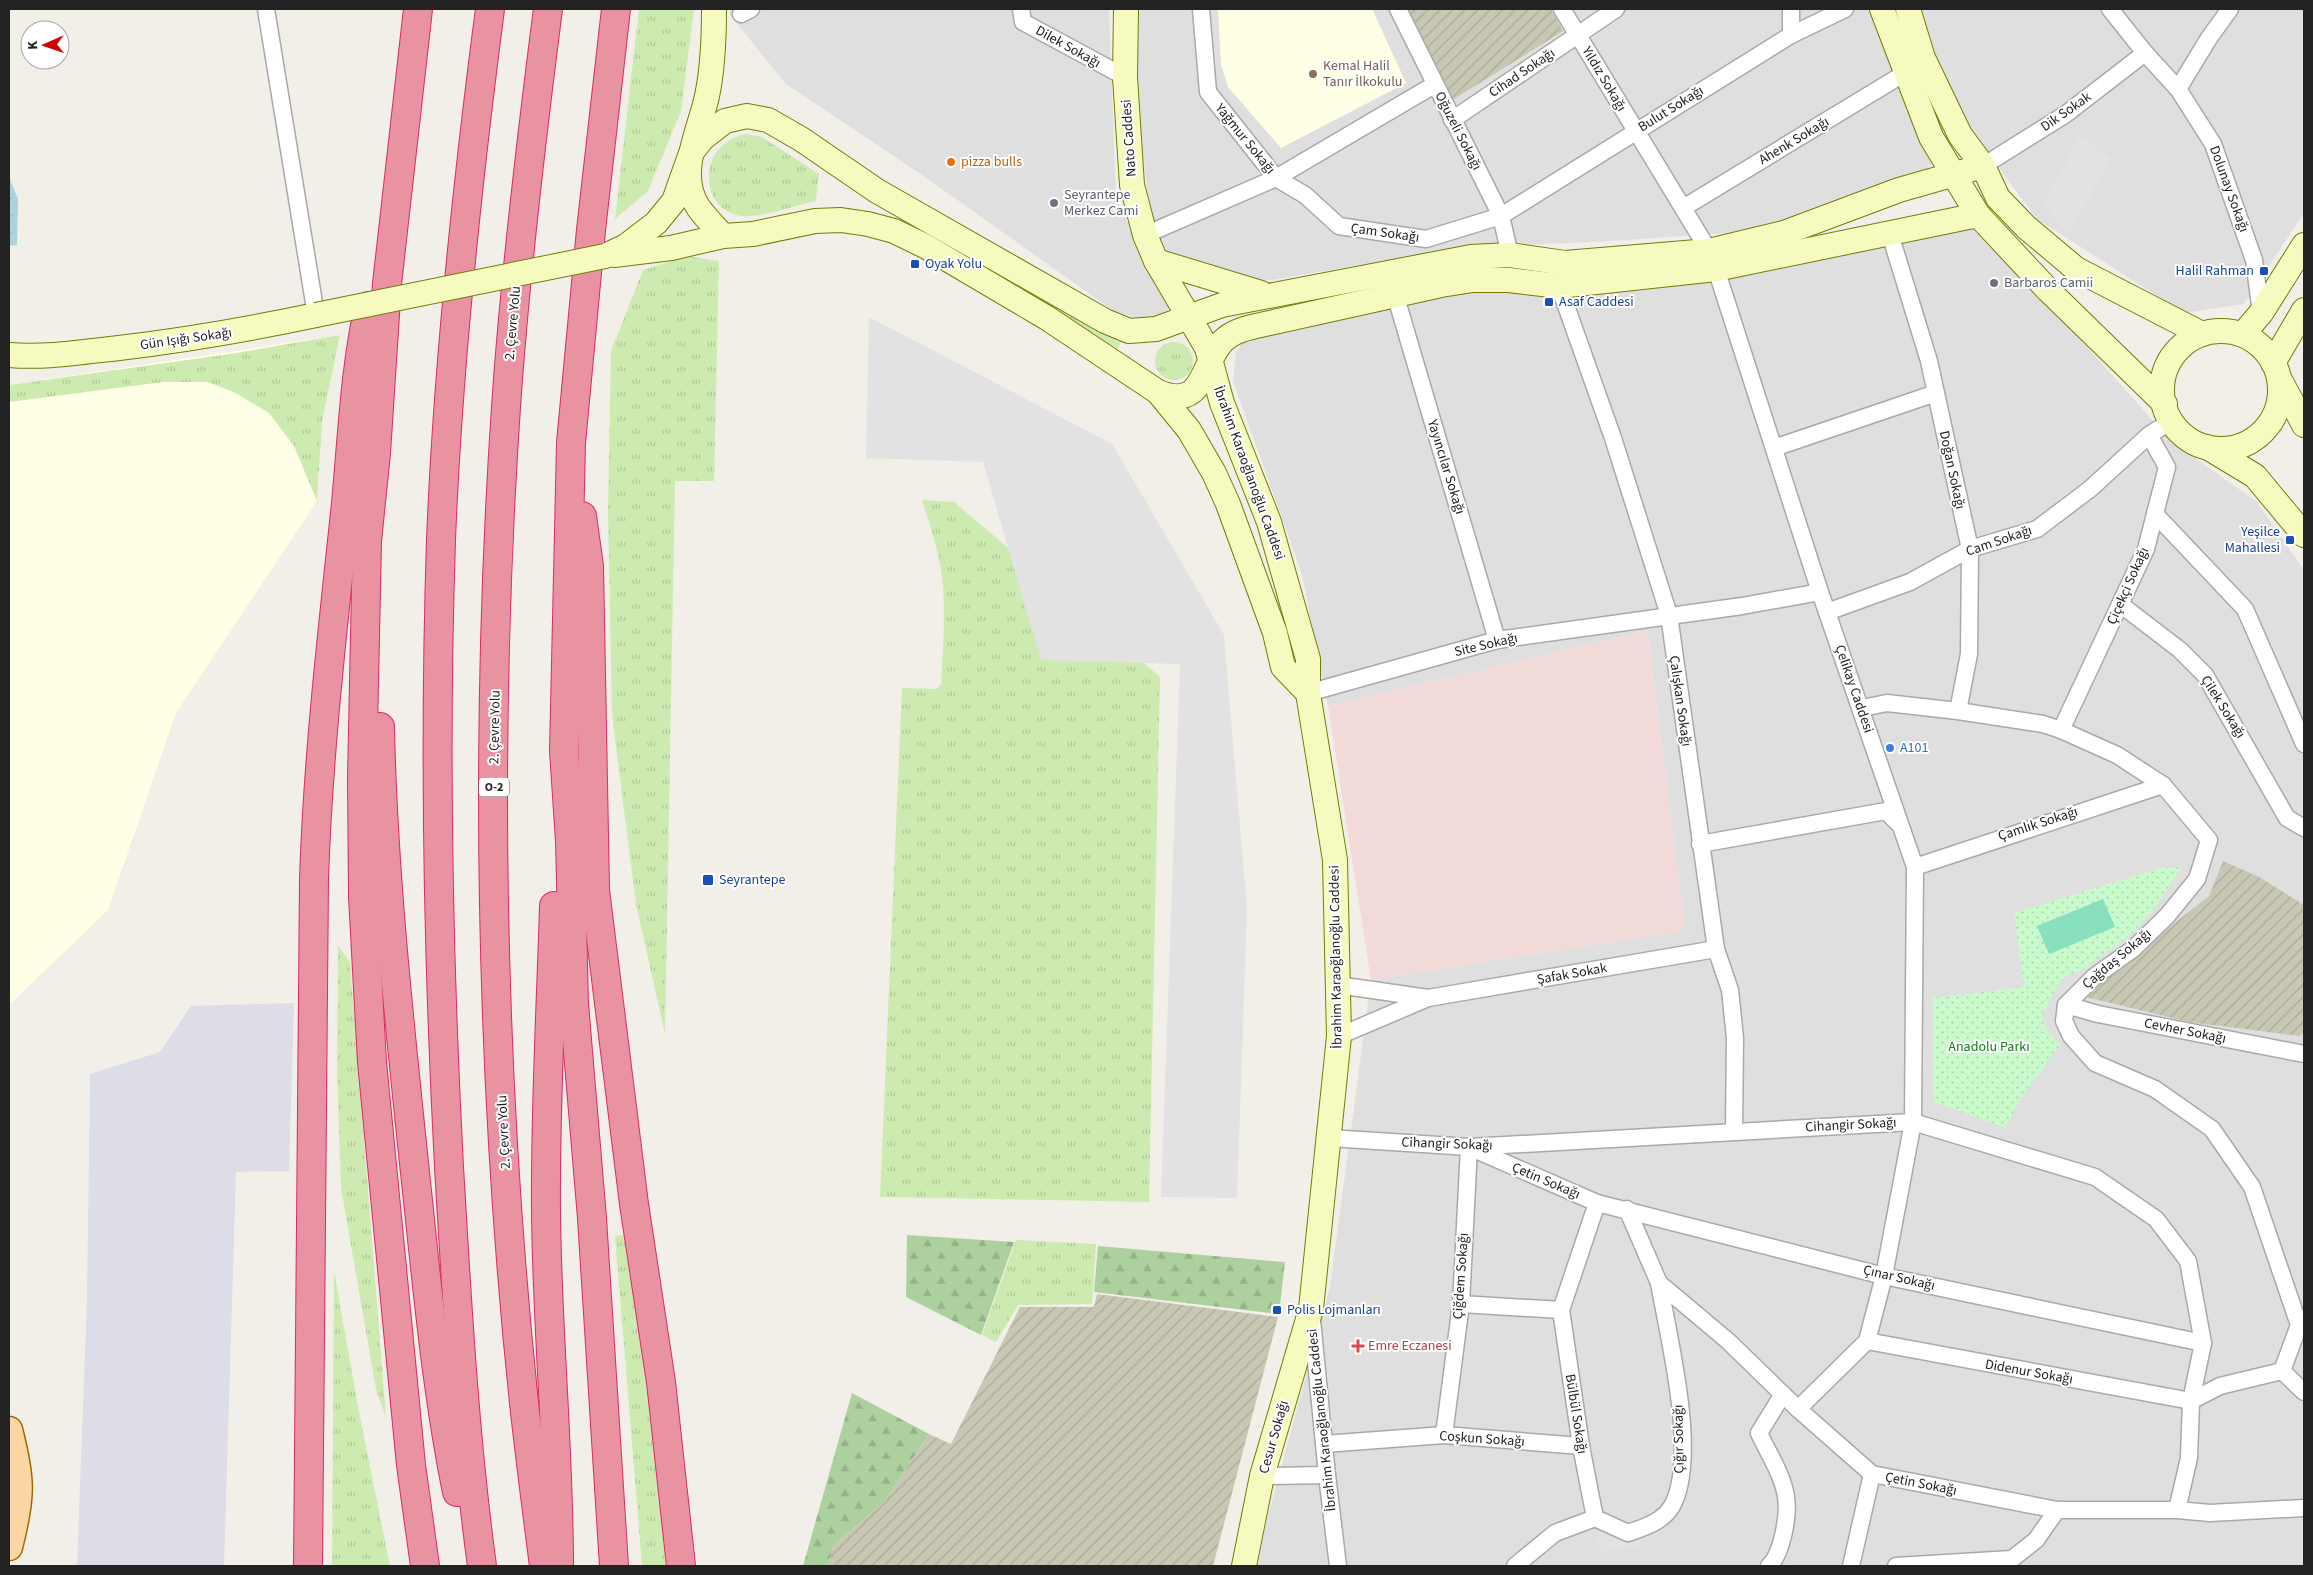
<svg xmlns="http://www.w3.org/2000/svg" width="2313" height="1575" viewBox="0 0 2313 1575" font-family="'Source Sans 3',sans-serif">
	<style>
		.residential { fill: #e0dfdf }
		.commercial { fill: #f2dad9 }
		.education { fill: #ffffe5 }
		.construction { fill: url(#construction-furrows) }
		.grass { fill: url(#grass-tufts) }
		.forest { fill: url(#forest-firs) }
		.park { fill: url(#park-dots) }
		.pitch { fill: #88e0be }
		.parking { fill: #e2e2e2 }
		.plaza { fill: #dddde8 }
		.water { fill: url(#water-ripples) }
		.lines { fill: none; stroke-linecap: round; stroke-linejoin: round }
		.street-casing { stroke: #a9a9a9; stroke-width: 19 }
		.secondary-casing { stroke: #707d05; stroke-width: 26 }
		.primary-casing { stroke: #a06b00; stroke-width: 29 }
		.highway-casing { stroke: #dc2a67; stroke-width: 30 }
		.street { stroke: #fff; stroke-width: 16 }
		.secondary { stroke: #f7fabf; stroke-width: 24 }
		.primary { stroke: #fcd6a4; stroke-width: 26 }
		.highway { stroke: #e892a2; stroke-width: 28 }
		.secondary-bridge-casing { stroke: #707d05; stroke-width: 26; stroke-linecap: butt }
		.secondary-bridge { stroke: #f7fabf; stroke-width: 24 }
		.education-dot { fill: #8d6e63; stroke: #fff; stroke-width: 2 }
		.food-dot { fill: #e8710a; stroke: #fff; stroke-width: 2 }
		.worship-dot { fill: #6b7280; stroke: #fff; stroke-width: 2 }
		.transit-dot { fill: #1a4fb4; stroke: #fff; stroke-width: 2 }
		.shop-dot { fill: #3f7fe0; stroke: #fff; stroke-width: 2 }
		.health-dot { fill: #e0444e; stroke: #fff; stroke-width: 2 }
		.labels { text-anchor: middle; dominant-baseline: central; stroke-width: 4; stroke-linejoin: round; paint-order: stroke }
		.shield { fill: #fff; stroke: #646464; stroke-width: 1 }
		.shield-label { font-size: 12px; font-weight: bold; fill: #222 }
		.street-label { font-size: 14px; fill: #222; stroke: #fff }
		.education-label { font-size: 14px; fill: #785e54; stroke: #fff; text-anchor: start }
		.food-label { font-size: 14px; fill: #c56008; stroke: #fff; text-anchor: start }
		.worship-label { font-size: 14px; fill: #5b616d; stroke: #fff; text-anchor: start }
		.transit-label { font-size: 14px; fill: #164399; stroke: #fff; text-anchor: start }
		.shop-label { font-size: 14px; fill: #366cbe; stroke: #fff; text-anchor: start }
		.park-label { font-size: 14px; fill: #0c8416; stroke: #fff }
		.health-label { font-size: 14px; fill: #be3a42; stroke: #fff; text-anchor: start }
	</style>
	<defs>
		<pattern id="construction-furrows" width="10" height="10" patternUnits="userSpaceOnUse" patternTransform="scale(1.25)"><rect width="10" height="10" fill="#c7c7b4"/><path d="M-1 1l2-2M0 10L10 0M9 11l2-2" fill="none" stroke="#abab9a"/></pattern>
		<pattern id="grass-tufts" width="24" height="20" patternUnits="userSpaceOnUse" patternTransform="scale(1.25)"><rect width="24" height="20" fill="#cdebb0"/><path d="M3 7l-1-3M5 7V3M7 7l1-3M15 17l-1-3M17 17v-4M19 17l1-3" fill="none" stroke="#b0c997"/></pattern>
		<pattern id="forest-firs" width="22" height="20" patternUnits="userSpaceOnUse" patternTransform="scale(1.25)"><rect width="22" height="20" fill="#add19e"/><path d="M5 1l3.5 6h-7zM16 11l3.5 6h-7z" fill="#95b388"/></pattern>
		<pattern id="park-dots" width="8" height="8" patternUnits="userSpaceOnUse" patternTransform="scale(1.25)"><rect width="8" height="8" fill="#c8facc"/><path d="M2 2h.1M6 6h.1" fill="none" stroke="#acd6af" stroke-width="1.8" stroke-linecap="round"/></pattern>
		<pattern id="water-ripples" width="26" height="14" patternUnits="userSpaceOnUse" patternTransform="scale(1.25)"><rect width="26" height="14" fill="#aad3df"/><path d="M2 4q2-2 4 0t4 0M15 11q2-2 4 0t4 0" fill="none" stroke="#92b5bf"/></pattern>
	</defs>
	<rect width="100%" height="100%" fill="#f2efe9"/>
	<g class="residential">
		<path d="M730 9H1109L1116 199 1170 308 1149 321 1115 312 925 177 786 84 730 15Z"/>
		<path d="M1138 9H1876L1936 162 1925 170 1757 231 1595 242 1467 247 1265 281 1163 253 1151 216 1136 101Z"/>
		<path d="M1915 9H2304V213L2244 304 2184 313 2037 219 1959 114Z"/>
		<path d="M1977 224 2172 442 2256 501 2304 570V1566H1258L1265 1527 1330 1287 1371 980 1685 930 1647 631 1328 706 1302 574 1233 381 1236 353 1246 337 1478 287Z"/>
	</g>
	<path class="commercial" d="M1647 631 1685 930 1371 980 1328 706Z"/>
	<g class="education">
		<path d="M1218 9H1372L1406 83 1281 148 1228 87 1221 64Z"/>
		<path d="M340 335 322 422 317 501 176 713 108 910 9 1005V385Z"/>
	</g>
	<g class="construction">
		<path d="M1405 9H1551L1563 31 1451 101Z"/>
		<path d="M2223 861 2259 877 2304 905V1033L2299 1036 2189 1022 2082 996 2209 896Z"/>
		<path d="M1097 1294 1278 1317 1213 1566H828L833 1546 884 1502 929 1434 951 1444 1020 1307H1094Z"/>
	</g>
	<g class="grass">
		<path d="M639 9H694L681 111 648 191 615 219Z"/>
		<path d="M746 134 762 137 819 174 816 201C795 205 763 218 743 216 698 212 696 143 746 134Z"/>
		<path d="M687 256 719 261 714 481H675L665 1034 636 904 612 715 608 512 611 351 643 270Z"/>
		<path d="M1019 284 1122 340 1118 349 1017 287Z"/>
		<path d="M340 335 322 422 317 501 294 446 269 413 234 392 207 382H163L9 402V385L230 354Z"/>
		<circle cx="1174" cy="361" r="19"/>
		<path d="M922 500 954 502 1160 677 1149 1202 880 1197 902 688 936 689 941 684C943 651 945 619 943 587 941 557 931 529 922 500Z"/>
		<path d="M338 946 350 962 386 1418 376 1389 341 1188 337 1070Z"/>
		<path d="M624 1235 651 1401 666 1566H642L615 1236Z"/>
		<path d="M1016 1240 1096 1244 1092 1304 1018 1305 996 1342 982 1335Z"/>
		<path d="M334 1271 358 1407 390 1566H332Z"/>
	</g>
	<g class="forest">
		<path d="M907 1235 1014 1242 981 1335 906 1297Z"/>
		<path d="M1098 1246 1285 1262 1279 1314 1094 1292Z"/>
		<path d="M852 1393 929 1434 884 1502 833 1546 828 1566H803Z"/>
	</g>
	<path class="park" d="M2182 866 2160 901 2134 932 2085 968 2061 980 2041 1017 2048 1032 2060 1045 2017 1104 2006 1128 1934 1102 1933 998 2024 987 2014 913 2157 869Z"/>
	<path class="pitch" d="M2103 899 2115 927 2049 954 2037 926Z"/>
	<g class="parking">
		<path d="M2078 135 2111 158 2068 235 2043 202 2069 158Z"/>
		<path d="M869 317 1112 444 1224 635 1247 909 1237 1198 1161 1197 1180 664 1041 660 983 462 866 458Z"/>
		<path d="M1639 1526 1641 1547 1599 1551 1597 1537Z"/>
	</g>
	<path class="plaza" d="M294 1003 289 1171 236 1172 224 1566H77L87 1298 90 1074 160 1052 191 1006Z"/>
	<path class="water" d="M9 177 18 199 17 245 9 246Z"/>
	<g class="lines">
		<defs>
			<g id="street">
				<path d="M266 9 316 315"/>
				<path d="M1021 9 1023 22 1125 77"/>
				<path d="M1201 9 1208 92 1276 178 1434 85"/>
				<path d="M1398 9 1501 216 1510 255"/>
				<path d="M1562 9 1709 251"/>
				<path d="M2110 9 2145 53 2178 89 2213 144 2254 260 2261 313"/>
				<path d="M741 14 751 9"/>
				<path d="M1791 35V9"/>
				<path d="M2178 89 2209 38 2230 9"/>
				<path d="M1452 120 1616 9"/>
				<path d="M1983 166 2066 114 2145 53"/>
				<path d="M1683 208 1905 73"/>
				<path d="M1890 234 1929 361 1970 549 1969 654 1958 711"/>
				<path d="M1145 235 1276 178 1305 195 1339 226 1426 239 1501 216 1791 35 1845 9"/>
				<path d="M1716 269 1820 592 1915 867 1913 1122 1884 1276 1867 1341 1798 1409"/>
				<path d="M1559 286 1613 438 1669 615 1716 949 1730 990 1735 1038 1734 1130"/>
				<path d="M1395 294 1497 640"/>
				<path d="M1774 448 1936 393"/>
				<path d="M2155 514 2245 609 2304 744"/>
				<path d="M2120 604 2180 650 2205 675 2287 818 2304 828"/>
				<path d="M1827 612 1910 582 1970 549 2037 529 2090 489 2149 435"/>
				<path d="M1308 693 1497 640 1742 606 1820 592"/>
				<path d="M1862 708 1887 703 1958 711 2043 724 2061 730 2117 755 2163 785 2209 840 2197 879 2167 916 2133 949 2095 976 2066 1005 2064 1021 2071 1036 2095 1063 2155 1089 2212 1129 2252 1187 2299 1325 2282 1371 2220 1386 2191 1401"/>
				<path d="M2061 730 2146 549 2167 467 2149 435 2171 421"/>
				<path d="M1700 844 1886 811 1899 824"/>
				<path d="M1915 867 2163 785"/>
				<path d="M1338 985 1428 998"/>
				<path d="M2066 1005 2098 1014 2304 1054"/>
				<path d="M1339 1036 1428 998 1716 949"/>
				<path d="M1330 1138 1469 1147 1913 1122 2095 1177 2156 1219 2188 1261 2203 1343 2191 1401 2189 1458 2177 1510"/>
				<path d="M1627 1209 1659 1283 1728 1341 1798 1409 1872 1474 2057 1510H2177L2210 1513 2304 1508"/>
				<path d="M1461 1304 1561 1310"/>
				<path d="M1312 1320 1327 1475 1338 1566"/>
				<path d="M1867 1341 2191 1401"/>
				<path d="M2282 1371 2304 1392"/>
				<path d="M1444 1435 1461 1304 1469 1147 1597 1203 1884 1276 2203 1343"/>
				<path d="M1324 1444 1444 1435 1581 1446"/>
				<path d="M1262 1476 1327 1475"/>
				<path d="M1595 1518 1581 1446 1561 1310 1597 1203"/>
				<path d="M1595 1518 1628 1533C1645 1527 1666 1521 1674 1502 1697 1451 1669 1339 1659 1283"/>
				<path d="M1515 1566 1555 1533 1595 1518"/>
				<path d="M1769 1566C1782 1554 1789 1515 1786 1497 1783 1475 1768 1453 1759 1433L1783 1394"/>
				<path d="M1851 1566 1872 1474"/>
				<path d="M1896 1566 2012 1559 2036 1540 2057 1510"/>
			</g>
			<g id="secondary">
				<path d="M714 9C714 38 713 68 707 96 700 130 676 173 698 207 705 217 715 227 723 236"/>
				<path d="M1126 9 1125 77 1132 185 1145 235 1156 261 1207 348 1222 403 1269 522 1308 659V693L1335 860 1339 1036 1311 1309 1262 1476 1244 1566"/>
				<path d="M1882 9 1931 137 1978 215 2048 290 2165 404"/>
				<path d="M1908 9 1923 58 1960 135 1983 166 1998 198 2026 227 2076 269 2202 334"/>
				<path d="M614 255 671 248 723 236 753 234 815 221 841 220 868 224 894 231 925 246 1047 318 1158 392C1205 411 1201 364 1222 342 1233 330 1251 327 1265 324L1441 285 1473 280H1509L1559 286 1716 269 1978 215"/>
				<path d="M605 256 626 246 656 223 674 201 691 153 703 138 725 121 747 116 768 120 801 139 877 191 1105 321 1129 331 1156 329 1222 305 1471 257 1510 255 1565 263 1709 251 1784 233 1899 190 1983 166"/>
				<path d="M1156 261 1261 293"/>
				<circle cx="2221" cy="390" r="59"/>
				<path d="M2243 334 2261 313 2304 245"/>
				<path d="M9 355C46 358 82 352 119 348 186 340 250 329 316 315"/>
				<path d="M2273 363 2304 310"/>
				<path d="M2279 378 2304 425"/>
				<path d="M1158 392 1189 430 1214 473 1228 504 1275 633 1283 667 1308 693"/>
				<path d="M2207 447 2255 476 2304 535"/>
			</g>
			<path id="primary" d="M9 1430C22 1480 22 1496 9 1547"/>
			<g id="highway">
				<path d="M418 9 387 284 376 453 367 541 362 777 363 897 372 1062 411 1465 425 1566"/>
				<path d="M582 516 589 566 595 890 634 1204 661 1382 681 1566"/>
				<path d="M380 727C383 873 399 1018 414 1163 426 1273 435 1383 457 1492"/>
				<path d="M554 906C551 1008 545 1109 546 1212 547 1330 559 1448 559 1566"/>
				<path d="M308 1566 314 879C318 756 332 635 345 513 352 444 354 373 369 306"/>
				<path d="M482 1566C464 1434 457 1301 449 1167 438 957 434 750 441 540 448 362 467 185 490 9"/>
				<path d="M544 1566C537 1512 530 1457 524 1403 490 1077 484 734 506 407 515 274 531 141 548 9"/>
				<path d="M614 1566 592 1218 574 1004 570 841 564 751 571 443 591 230 616 9"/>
			</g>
		</defs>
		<use href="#street" class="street-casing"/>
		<use href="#secondary" class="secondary-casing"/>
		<use href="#primary" class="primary-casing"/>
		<use href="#highway" class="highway-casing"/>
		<use href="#street" class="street"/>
		<use href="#secondary" class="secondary"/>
		<use href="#primary" class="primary"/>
		<use href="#highway" class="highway"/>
		<defs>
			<path id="secondary-bridge" d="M316 315 605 256"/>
		</defs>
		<use href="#secondary-bridge" class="secondary-bridge-casing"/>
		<use href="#secondary-bridge" class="secondary-bridge"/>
	</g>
	<circle class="education-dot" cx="1313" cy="74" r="5"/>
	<circle class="food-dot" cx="951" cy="162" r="5"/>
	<g class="worship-dot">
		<circle cx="1054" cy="203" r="5"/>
		<circle cx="1994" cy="283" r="5"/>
	</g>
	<g class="transit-dot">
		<rect x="910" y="259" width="10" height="10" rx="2.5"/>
		<rect x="2259" y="266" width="10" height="10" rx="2.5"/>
		<rect x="1544" y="297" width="10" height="10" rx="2.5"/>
		<rect x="2285" y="535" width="10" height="10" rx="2.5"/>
		<rect x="702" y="874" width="12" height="12" rx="2.5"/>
		<rect x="1272" y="1305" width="10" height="10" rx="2.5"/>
	</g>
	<circle class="shop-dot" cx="1890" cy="748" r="5"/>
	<path class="health-dot" d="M1355.5 1338.5h5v5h5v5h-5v5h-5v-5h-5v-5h5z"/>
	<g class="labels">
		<rect class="shield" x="479" y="777.5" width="30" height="19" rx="4"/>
		<g class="shield-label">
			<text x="494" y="787">O-2</text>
		</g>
		<g class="street-label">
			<text transform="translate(1068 47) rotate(29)">Dilek Sokağı</text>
			<text transform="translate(1522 73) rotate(-34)">Cihad Sokağı</text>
			<text transform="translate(1604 79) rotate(59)">Yıldız Sokağı</text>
			<text transform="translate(1671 109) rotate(-32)">Bulut Sokağı</text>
			<text transform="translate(2066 112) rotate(-35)">Dik Sokak</text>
			<text transform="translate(1458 131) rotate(63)">Oğuzeli Sokağı</text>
			<text transform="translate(1129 138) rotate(-94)">Nato Caddesi</text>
			<text transform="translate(1245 139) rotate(51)">Yağmur Sokağı</text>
			<text transform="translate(1794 141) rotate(-31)">Ahenk Sokağı</text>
			<text transform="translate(2229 189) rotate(70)">Dolunay Sokağı</text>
			<text transform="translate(1385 233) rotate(8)">Çam Sokağı</text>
			<text transform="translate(513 323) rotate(-85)">2. Çevre Yolu</text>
			<text transform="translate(186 339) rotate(-8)">Gün Işığı Sokağı</text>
			<text transform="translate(1446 467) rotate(73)">Yayıncılar Sokağı</text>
			<text transform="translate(1952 470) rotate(78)">Doğan Sokağı</text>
			<text transform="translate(1249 473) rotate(70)">İbrahim Karaoğlanoğlu Caddesi</text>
			<text transform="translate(1999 541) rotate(-19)">Cam Sokağı</text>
			<text transform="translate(2128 586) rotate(-66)">Çiçekçi Sokağı</text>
			<text transform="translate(1486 645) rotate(-13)">Site Sokağı</text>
			<text transform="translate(1854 689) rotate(71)">Çelikay Caddesi</text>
			<text transform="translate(1680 701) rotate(82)">Çalışkan Sokağı</text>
			<text transform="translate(2223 707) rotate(58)">Çilek Sokağı</text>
			<text transform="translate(495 727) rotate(-89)">2. Çevre Yolu</text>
			<text transform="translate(2038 824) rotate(-18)">Çamlık Sokağı</text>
			<text transform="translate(1336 957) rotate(-91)">İbrahim Karaoğlanoğlu Caddesi</text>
			<text transform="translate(2117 959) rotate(-40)">Çağdaş Sokağı</text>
			<text transform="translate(1572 974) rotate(-10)">Şafak Sokak</text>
			<text transform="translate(2185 1031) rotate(11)">Cevher Sokağı</text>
			<text transform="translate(1851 1125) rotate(-3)">Cihangir Sokağı</text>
			<text transform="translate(504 1132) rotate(-93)">2. Çevre Yolu</text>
			<text transform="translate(1447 1144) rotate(2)">Cihangir Sokağı</text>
			<text transform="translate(1546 1181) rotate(23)">Çetin Sokağı</text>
			<text transform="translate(1461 1276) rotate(-86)">Çiğdem Sokağı</text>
			<text transform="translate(1899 1278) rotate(13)">Çınar Sokağı</text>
			<text transform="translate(2029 1372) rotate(10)">Didenur Sokağı</text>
			<text transform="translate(1576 1414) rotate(81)">Bülbül Sokağı</text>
			<text transform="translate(1322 1420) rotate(-96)">İbrahim Karaoğlanoğlu Caddesi</text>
			<text transform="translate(1274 1437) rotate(-74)">Cesur Sokağı</text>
			<text transform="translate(1482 1439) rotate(4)">Coşkun Sokağı</text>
			<text transform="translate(1679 1439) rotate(-91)">Çığır Sokağı</text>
			<text transform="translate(1921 1484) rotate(11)">Çetin Sokağı</text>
		</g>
		<g class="education-label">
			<text x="1323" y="66">Kemal Halil<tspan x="1323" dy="16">Tanır İlkokulu</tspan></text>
		</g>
		<g class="food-label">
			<text x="961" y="162">pizza bulls</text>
		</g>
		<g class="worship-label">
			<text x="1064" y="195">Seyrantepe<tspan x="1064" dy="16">Merkez Cami</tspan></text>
			<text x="2004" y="283">Barbaros Camii</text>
		</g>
		<g class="transit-label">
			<text x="925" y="264">Oyak Yolu</text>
			<text x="2254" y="271" text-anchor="end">Halil Rahman</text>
			<text x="1559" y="302">Asaf Caddesi</text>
			<text x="2280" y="532" text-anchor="end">Yeşilce<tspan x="2280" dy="16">Mahallesi</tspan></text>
			<text x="719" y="880">Seyrantepe</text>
			<text x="1287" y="1310">Polis Lojmanları</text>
		</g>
		<g class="shop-label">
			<text x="1900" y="748">A101</text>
		</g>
		<g class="park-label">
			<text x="1989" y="1047">Anadolu Parkı</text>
		</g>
		<g class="health-label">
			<text x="1368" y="1346">Emre Eczanesi</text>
		</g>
	</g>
	<rect width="2313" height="1575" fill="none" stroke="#222222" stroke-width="20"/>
	<g transform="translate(45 45) rotate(268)"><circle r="24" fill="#ffffff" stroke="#a7a7a7"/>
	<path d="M0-4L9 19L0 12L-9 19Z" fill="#d40000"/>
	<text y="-8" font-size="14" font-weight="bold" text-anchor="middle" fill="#222222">K</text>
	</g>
</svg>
